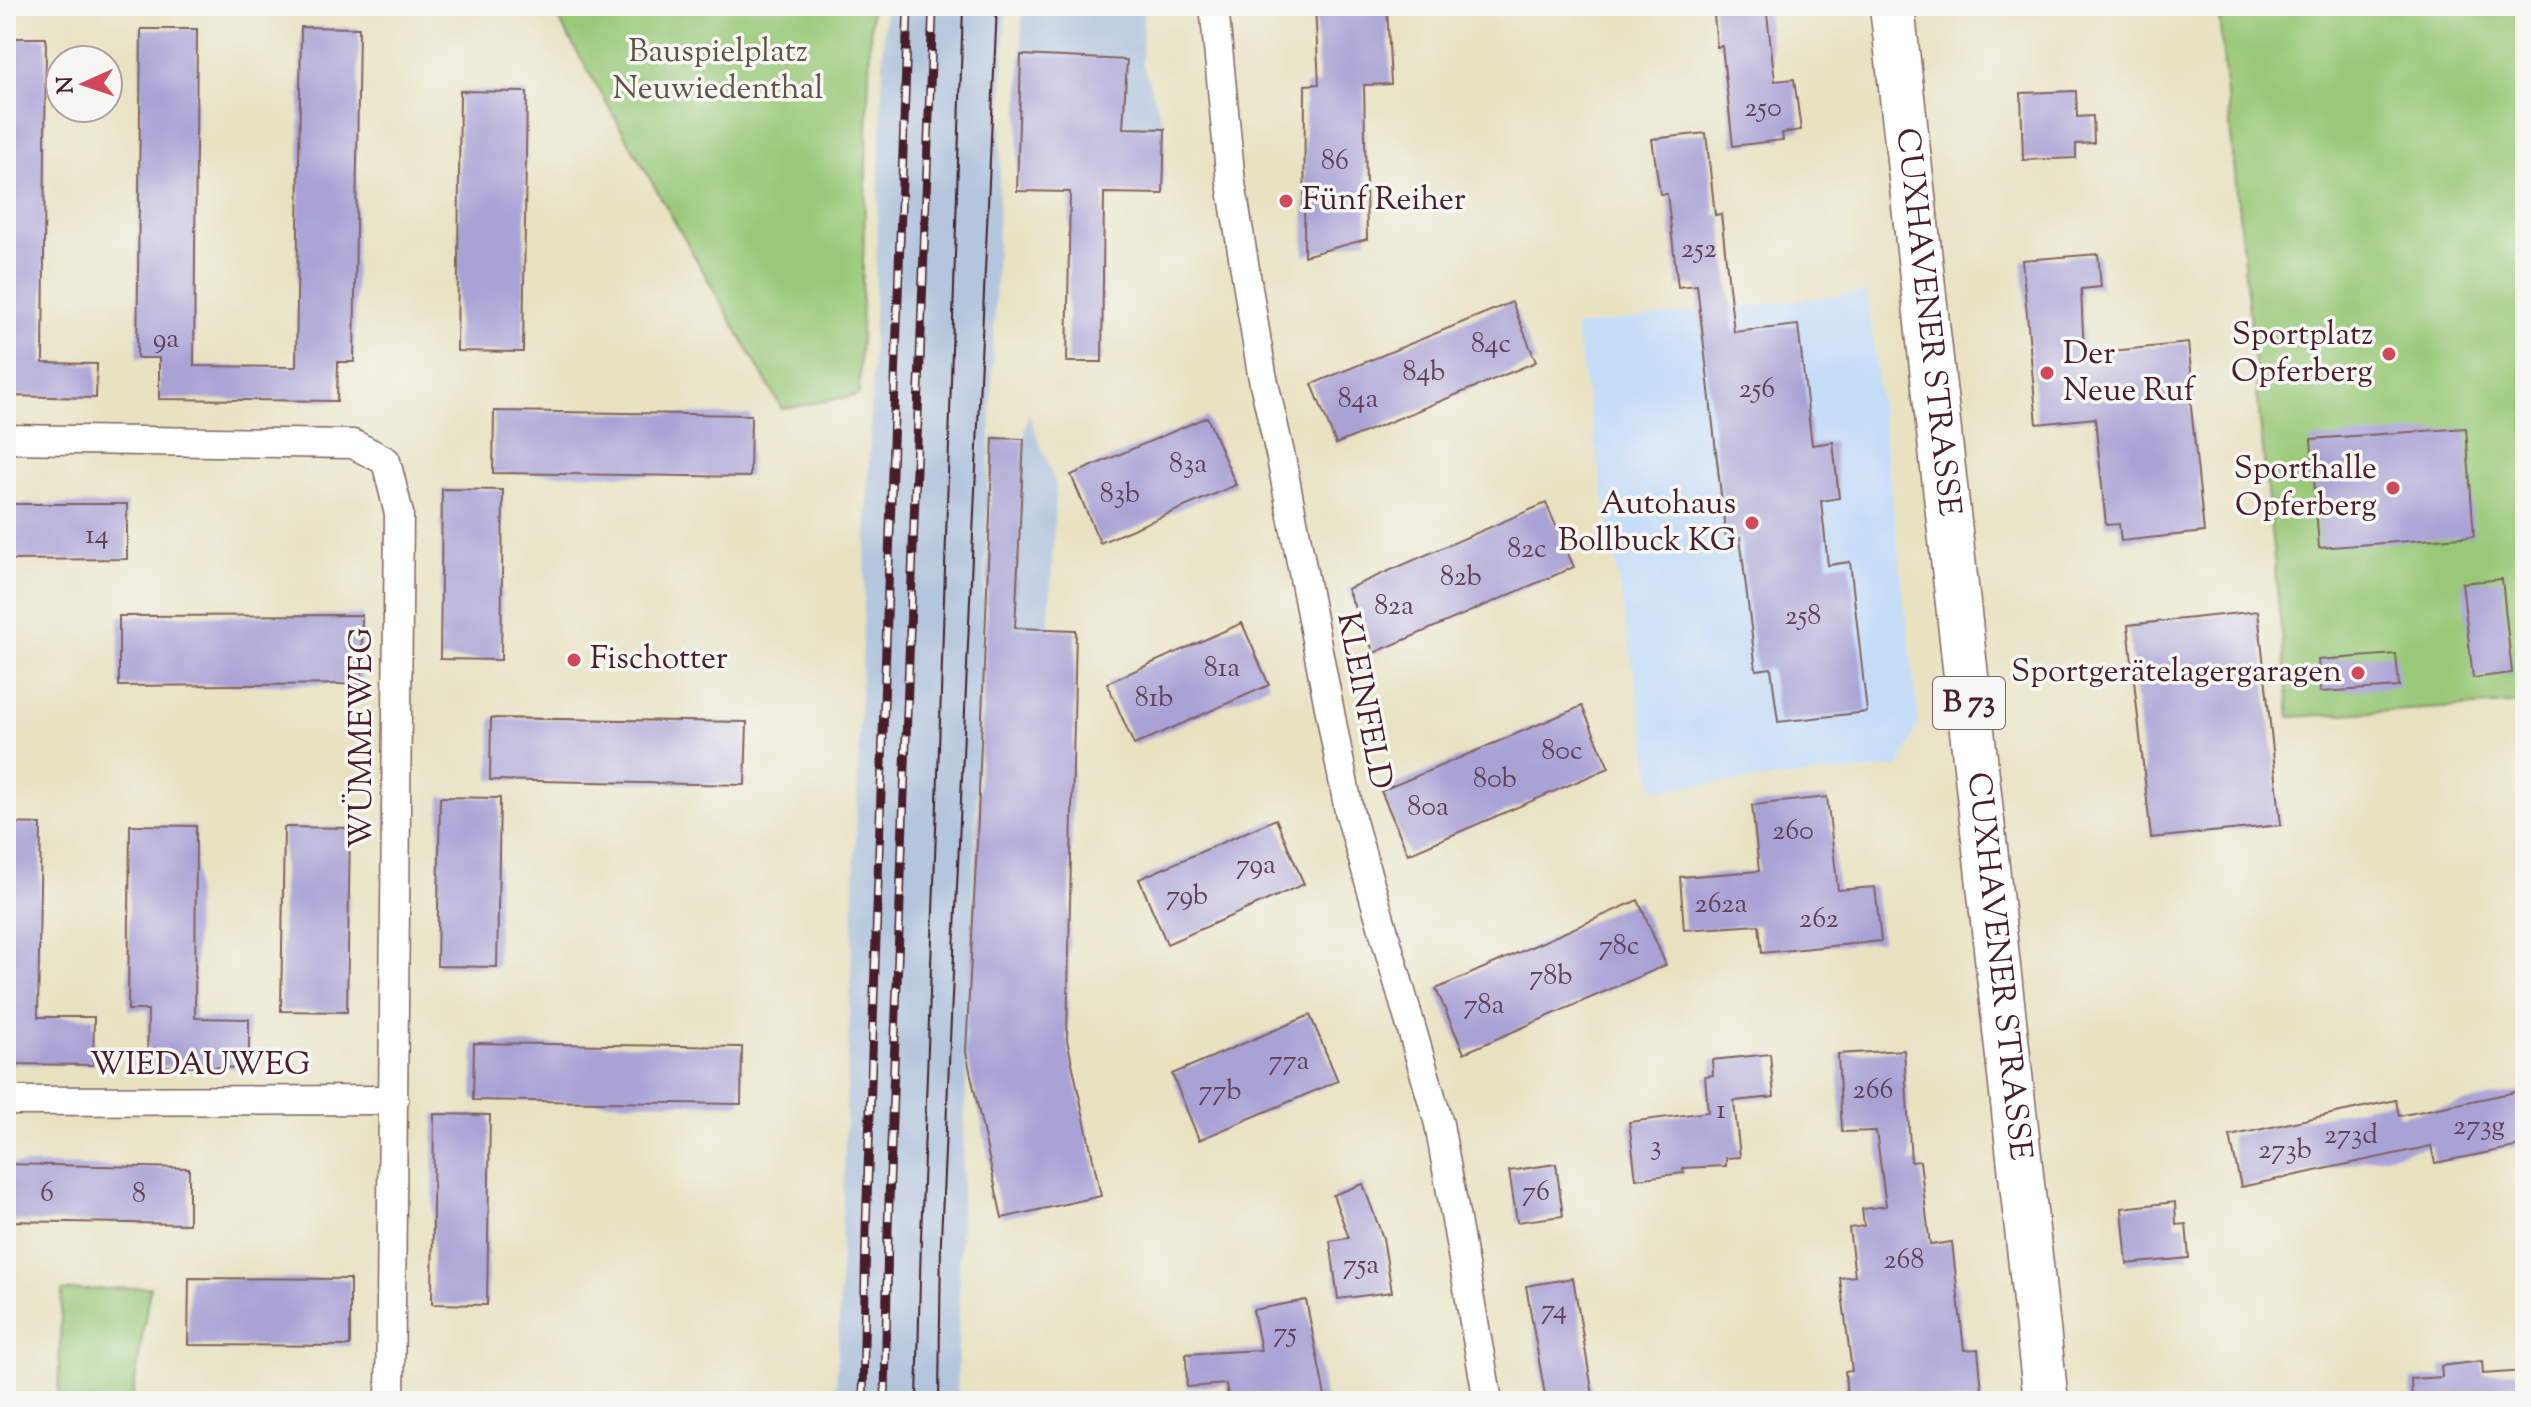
<svg xmlns="http://www.w3.org/2000/svg" width="2531" height="1407" viewBox="0 0 2531 1407" font-family="'Sorts Mill Goudy',serif">
	<style>
		.built { fill: #c6ddf8 }
		.industrial { fill: #b4c6dd }
		.green { fill: #99c978; stroke: #727452; stroke-width: 2 }
		.building { fill: #a9a2d5 }
		.lines { fill: none; stroke-linecap: round; stroke-linejoin: round }
		.minor-casing { stroke: #816360; stroke-width: 31 }
		.primary-casing { stroke: #816360; stroke-width: 47 }
		.minor { stroke: #fff; stroke-width: 28 }
		.primary { stroke: #fff; stroke-width: 44 }
		.tram { stroke: #4a1f2b; stroke-width: 2 }
		.rail-casing { stroke: #4a1f2b; stroke-width: 9 }
		.rail { stroke: #f6f6f2; stroke-width: 6; stroke-dasharray: 18; stroke-linecap: butt }
		.poi-dot { fill: #d1495b; stroke: #f6f6f2; stroke-width: 3 }
		.labels { text-anchor: middle; dominant-baseline: central; stroke-width: 7; stroke-linejoin: round; paint-order: stroke }
		.number-label { font-size: 28px; fill: #624056 }
		.shield { fill: #f6f6f2; stroke: #7e6067; stroke-width: 2 }
		.shield-label { font-size: 30px; font-weight: bold; fill: #4a1f2b }
		.park-label { font-size: 32px; fill: #625242; stroke: #f6f6f2 }
		.poi-label { font-size: 32px; fill: #4a1f2b; stroke: #f6f6f2; text-anchor: end }
		.street-label { font-size: 32px; fill: #4a1f2b; stroke: #f6f6f2 }
	</style>
	<rect width="100%" height="100%" fill="#f6f6f2"/>
	<filter id="ink" filterUnits="userSpaceOnUse"><feTurbulence type="fractalNoise" baseFrequency=".0125" numOctaves="2"/><feDisplacementMap in="SourceGraphic" scale="16" xChannelSelector="R" yChannelSelector="G"/><feConvolveMatrix kernelMatrix="1 2 1 2 8 2 1 2 1" color-interpolation-filters="sRGB"/></filter>
	<filter id="wash" filterUnits="userSpaceOnUse"><feTurbulence type="fractalNoise" baseFrequency=".006" numOctaves="4" result="noise"/><feDisplacementMap in="SourceGraphic" scale="32" xChannelSelector="R" yChannelSelector="G"/><feGaussianBlur stdDeviation="1.8" result="paint"/><feColorMatrix in="noise" values="0 0 0 0 0 0 0 0 0 0 0 0 0 0 0 0 0 1.4 0 .05"/><feComposite in="paint" operator="in"/></filter>
	<g filter="url(#wash)">
		<rect width="100%" height="100%" fill="#e8e2c1"/>
		<path class="built" d="M1867 292 1919 721 1900 767 1654 789 1575 326Z"/>
		<g class="industrial">
			<path d="M885 6H1006L960 1244 957 1401H836Z"/>
			<path d="M1022 6H1143L1142 62 1165 129 1020 125Z"/>
			<path d="M1028 413 1056 485 1047 659 1013 675 1024 439Z"/>
		</g>
		<g class="green">
			<path d="M551 6H871L859 395 782 409Z"/>
			<path d="M2218 6H2525V703L2290 717Z"/>
			<path d="M150 1287 132 1401H58L62 1291Z"/>
		</g>
		<g id="blocks">
			<g class="building">
				<path d="M1315 6H1387L1391 84 1364 85 1367 239 1304 256 1305 85 1319 84Z"/>
				<path d="M1713 6H1766L1775 81 1794 79 1801 130 1782 133 1783 140 1733 146 1722 46 1717 47Z"/>
				<path d="M301 27 359 28 354 362H338L337 401 159 399V358H137L141 29H197L194 366 296 367Z"/>
				<path d="M6 38H46L43 363 97 364 96 398 6 396Z"/>
				<path d="M1021 55 1127 60 1123 128 1165 129 1163 194 1104 193 1102 362H1067L1070 192 1017 191Z"/>
				<path d="M460 91 527 92 523 352 457 351Z"/>
				<path d="M2076 91 2077 117 2093 116 2094 143 2076 144V158L2023 160 2021 93Z"/>
				<path d="M1706 133 1715 215 1721 214 1734 332 1798 325 1812 445 1833 442 1839 498 1821 501 1828 565 1850 562 1867 712 1778 722 1771 668 1756 670 1740 537 1726 539 1697 285 1678 287 1667 194H1660L1652 139Z"/>
				<path d="M2098 254 2101 287 2081 289 2084 354 2188 343 2194 397H2190L2204 532 2121 541 2119 524 2106 525 2095 418 2037 424 2022 260Z"/>
				<path d="M1512 302 1536 362 1336 444 1312 384Z"/>
				<path d="M494 411 751 415 750 477 493 473Z"/>
				<path d="M1207 417 1236 485 1100 543 1071 475Z"/>
				<path d="M2466 428 2474 536 2319 548 2311 439Z"/>
				<path d="M993 438 1024 439 1015 628 1076 630 1067 1040 1101 1196 1002 1218 966 1052 977 842Z"/>
				<path d="M442 489 503 490 501 660 440 659Z"/>
				<path d="M1546 503 1574 567 1374 653 1347 589Z"/>
				<path d="M6 504H127V559L6 560Z"/>
				<path d="M2502 579 2512 673 2473 678 2462 583Z"/>
				<path d="M2258 611 2281 825 2151 838 2128 625Z"/>
				<path d="M362 615V684L119 686V616Z"/>
				<path d="M1242 623 1269 685 1134 745 1107 683Z"/>
				<path d="M2396 654 2399 687 2320 692 2318 660Z"/>
				<path d="M1582 706 1609 768 1408 854 1381 791Z"/>
				<path d="M491 718 747 722 745 785 490 780Z"/>
				<path d="M440 797 500 798 497 967 437 966Z"/>
				<path d="M1827 797 1838 890 1875 887 1881 941 1762 953 1759 925 1684 930 1680 877 1759 871 1752 805Z"/>
				<path d="M1276 819 1304 884 1167 944 1139 879Z"/>
				<path d="M6 823 41 824 38 1017H94L93 1065 6 1064Z"/>
				<path d="M130 825 196 826 195 1018 249 1019V1068L147 1066 148 1010H128Z"/>
				<path d="M284 827 350 828 347 1012 281 1011Z"/>
				<path d="M1638 900 1666 965 1464 1053 1436 989Z"/>
				<path d="M1310 1015 1338 1081 1199 1140 1172 1074Z"/>
				<path d="M474 1043 742 1047 741 1104 473 1100Z"/>
				<path d="M1904 1050 1911 1162 1920 1161 1930 1245 1952 1242 1964 1350 1978 1349 1983 1401H1847L1845 1372 1852 1371 1840 1278 1855 1276 1849 1228 1864 1226 1862 1209 1886 1206 1876 1131 1842 1132 1838 1054Z"/>
				<path d="M1770 1054 1774 1097 1734 1101 1740 1157 1726 1158V1166L1683 1168 1684 1173 1636 1179 1629 1122 1708 1112 1705 1076 1713 1075 1712 1060Z"/>
				<path d="M2525 1090V1145L2435 1163 2431 1146 2241 1187 2230 1136 2396 1100 2399 1116Z"/>
				<path d="M434 1114 490 1115 487 1305 432 1304Z"/>
				<path d="M6 1164 189 1168V1224L6 1221Z"/>
				<path d="M1556 1164 1563 1216 1517 1222 1509 1171Z"/>
				<path d="M1363 1184 1383 1238 1392 1292 1338 1299 1330 1241 1349 1238 1333 1195Z"/>
				<path d="M2175 1202 2176 1225 2186 1224 2189 1258 2127 1264 2122 1208Z"/>
				<path d="M189 1278 350 1279V1346L188 1345Z"/>
				<path d="M1573 1278 1594 1401H1546L1526 1286Z"/>
				<path d="M1306 1300 1326 1401H1229L1226 1384 1187 1387 1186 1354 1261 1350 1253 1310Z"/>
				<path d="M2482 1361 2483 1374 2525 1371V1401H2412L2411 1379 2442 1377 2441 1366Z"/>
			</g>
		</g>
	</g>
	<g filter="url(#ink)">
		<use href="#blocks" fill-opacity="0" stroke="#816360" stroke-width="2"/>
		<g class="lines">
			<defs>
				<g id="minor">
					<path d="M1214 6 1231 183 1262 374 1281 458 1349 811 1439 1124 1488 1401"/>
					<path d="M6 439 353 444 386 461 399 514 390 1401"/>
					<path d="M6 1101 394 1100"/>
				</g>
				<g id="primary">
					<path id="s1" d="M1892 6 2046 1401"/>
				</g>
			</defs>
			<use href="#minor" class="minor-casing"/>
			<use href="#primary" class="primary-casing"/>
			<use href="#minor" class="minor"/>
			<use href="#primary" class="primary"/>
			<g class="tram">
				<path d="M917 1401 921 1238 941 693 963 6"/>
				<path d="M939 1401 941 1239 997 6"/>
			</g>
			<defs>
				<g id="rail">
					<path d="M863 1401 866 1229 908 6"/>
					<path d="M885 1401 888 1229 933 6"/>
				</g>
			</defs>
			<use href="#rail" class="rail-casing"/>
			<use href="#rail" class="rail"/>
		</g>
	</g>
	<g class="poi-dot">
		<circle cx="1286" cy="201" r="8"/>
		<circle cx="2389" cy="354" r="8"/>
		<circle cx="2047" cy="373" r="8"/>
		<circle cx="2393" cy="488" r="8"/>
		<circle cx="1752" cy="523" r="8"/>
		<circle cx="574" cy="660" r="8"/>
		<circle cx="2358" cy="673" r="8"/>
	</g>
	<g class="labels">
		<g class="number-label">
			<text x="1763" y="109">250</text>
			<text x="1335" y="162">86</text>
			<text x="1699" y="250">252</text>
			<text x="166" y="340">9a</text>
			<text x="1491" y="345">84c</text>
			<text x="1424" y="373">84b</text>
			<text x="1757" y="390">256</text>
			<text x="1358" y="400">84a</text>
			<text x="1188" y="465">83a</text>
			<text x="1120" y="495">83b</text>
			<text x="97" y="536">14</text>
			<text x="1527" y="550">82c</text>
			<text x="1461" y="578">82b</text>
			<text x="1394" y="607">82a</text>
			<text x="1803" y="617">258</text>
			<text x="1222" y="669">81a</text>
			<text x="1154" y="699">81b</text>
			<text x="1562" y="752">80c</text>
			<text x="1495" y="780">80b</text>
			<text x="1428" y="808">80a</text>
			<text x="1793" y="832">260</text>
			<text x="1256" y="866">79a</text>
			<text x="1187" y="897">79b</text>
			<text x="1721" y="905">262a</text>
			<text x="1819" y="920">262</text>
			<text x="1619" y="947">78c</text>
			<text x="1551" y="977">78b</text>
			<text x="1484" y="1006">78a</text>
			<text x="1289" y="1062">77a</text>
			<text x="1873" y="1091">266</text>
			<text x="1220" y="1092">77b</text>
			<text x="1721" y="1111">1</text>
			<text x="2479" y="1127">273g</text>
			<text x="2351" y="1136">273d</text>
			<text x="1656" y="1147">3</text>
			<text x="2285" y="1151">273b</text>
			<text x="1536" y="1193">76</text>
			<text x="47" y="1194">6</text>
			<text x="139" y="1195">8</text>
			<text x="1904" y="1261">268</text>
			<text x="1361" y="1266">75a</text>
			<text x="1554" y="1311">74</text>
			<text x="1285" y="1334">75</text>
		</g>
		<rect class="shield" x="1933" y="677" width="72" height="52" rx="6"/>
		<g class="shield-label">
			<text x="1969" y="703">B 73</text>
		</g>
		<g class="park-label">
			<text x="718" y="53">Bauspielplatz<tspan x="718" dy="37">Neuwiedenthal</tspan></text>
		</g>
		<g class="poi-label">
			<text x="1302" y="201" text-anchor="start">Fünf Reiher</text>
			<text x="2373" y="336">Sportplatz<tspan x="2373" dy="37">Opferberg</tspan></text>
			<text x="2063" y="355" text-anchor="start">Der<tspan x="2063" dy="37">Neue Ruf</tspan></text>
			<text x="2377" y="470">Sporthalle<tspan x="2377" dy="37">Opferberg</tspan></text>
			<text x="1736" y="505">Autohaus<tspan x="1736" dy="37">Bollbuck KG</tspan></text>
			<text x="590" y="660" text-anchor="start">Fischotter</text>
			<text x="2342" y="673">Sportgerätelagergaragen</text>
		</g>
		<g class="street-label">
			<text stroke="none"><textPath href="#s1" startOffset="318">CUXHAVENER STRASSE</textPath></text>
			<text transform="translate(1363 701) rotate(79)">KLEINFELD</text>
			<text transform="translate(363 738) rotate(-90)">WÜMMEWEG</text>
			<text stroke="none"><textPath href="#s1" startOffset="966">CUXHAVENER STRASSE</textPath></text>
			<text x="200" y="1066">WIEDAUWEG</text>
		</g>
	</g>
	<rect width="2531" height="1407" fill="none" stroke="#f6f6f2" stroke-width="32"/>
	<g transform="translate(84 84) rotate(267)"><circle r="38" fill="#f6f6f2" stroke="#b1a0a2" stroke-width="2"/>
	<path d="M0-6L14 30L0 20L-14 30Z" fill="#d1495b"/>
	<text y="-12" font-size="22" font-weight="bold" text-anchor="middle" fill="#4a1f2b">N</text>
	</g>
</svg>
